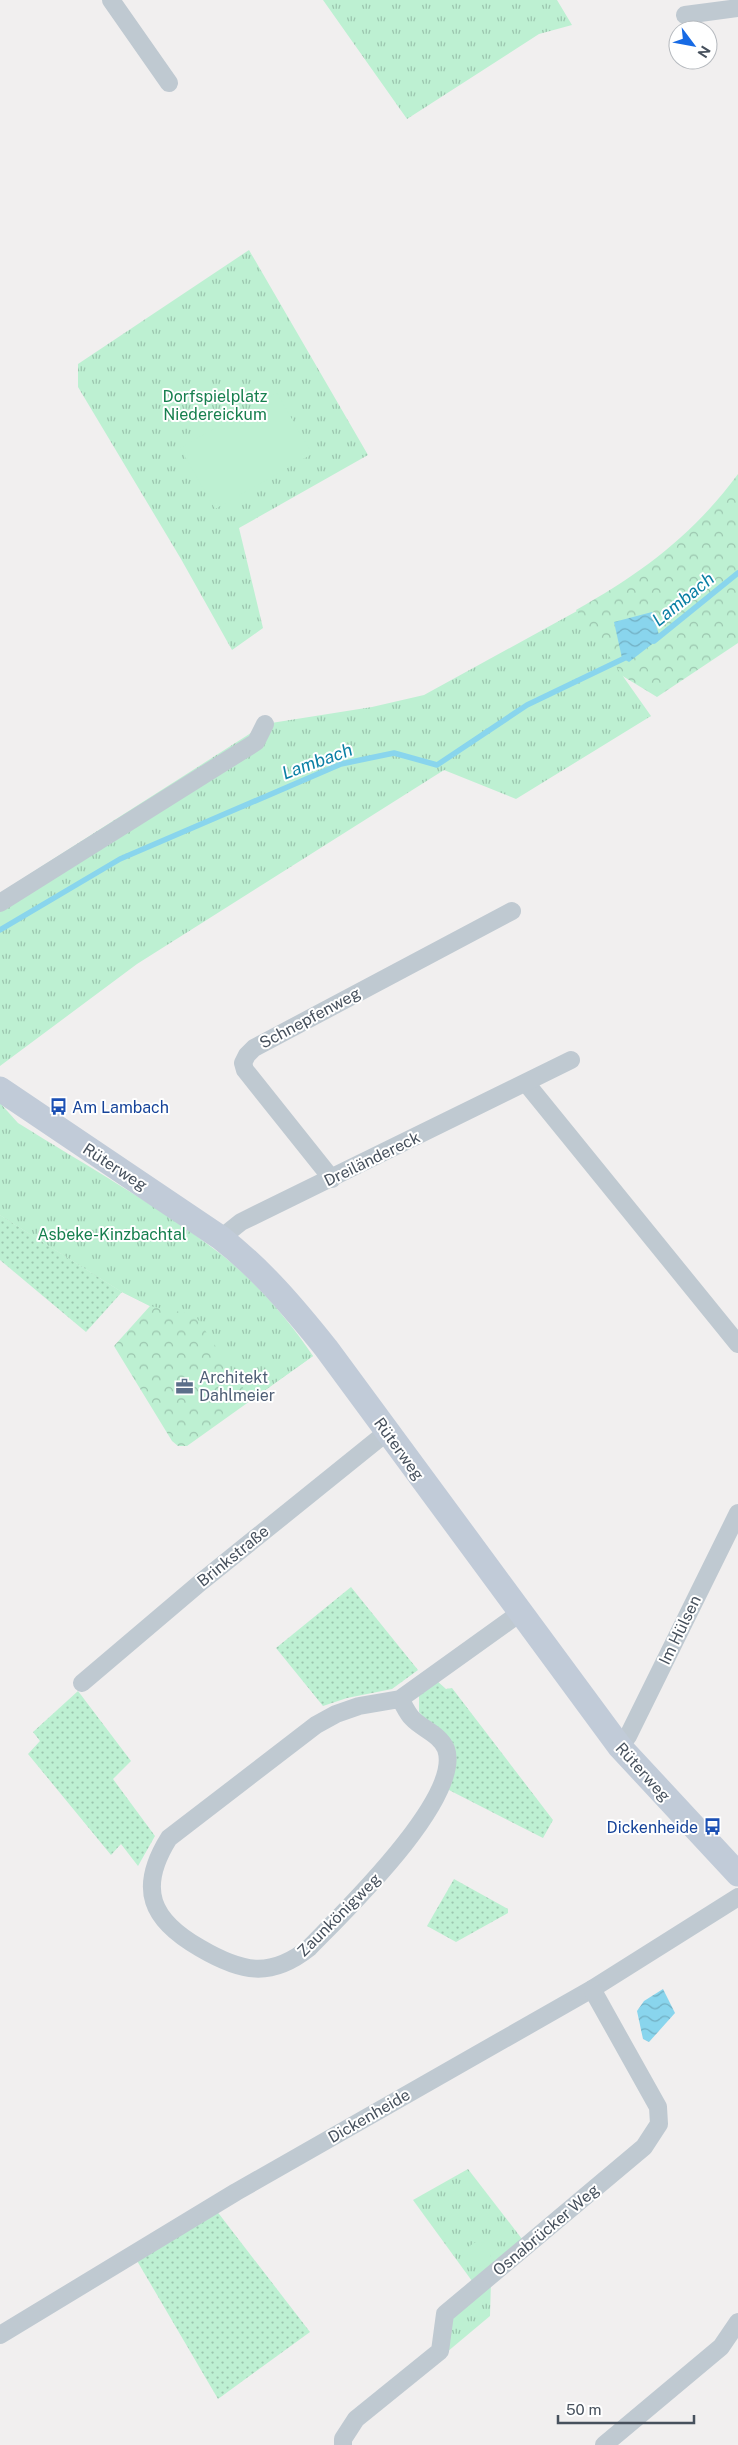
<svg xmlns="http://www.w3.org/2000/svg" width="738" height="2445" viewBox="0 0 738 2445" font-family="'Public Sans',sans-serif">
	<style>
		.grass { fill: url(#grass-dots) }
		.forest { fill: url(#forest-crowns) }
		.park { fill: url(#park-tufts) }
		.garden { fill: #bdf0d2 }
		.water { fill: url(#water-waves) }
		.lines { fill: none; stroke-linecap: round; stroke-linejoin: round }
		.stream { stroke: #89d5ed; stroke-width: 5.5 }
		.street { stroke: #bfc9d1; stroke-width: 18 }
		.secondary { stroke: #c1cbd8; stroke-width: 25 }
		.labels { text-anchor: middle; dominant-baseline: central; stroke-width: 4; stroke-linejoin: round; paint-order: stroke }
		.park-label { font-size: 16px; fill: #167f4e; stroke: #fff }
		.street-label { font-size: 16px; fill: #47515d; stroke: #fff }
		.transit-label { font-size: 16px; fill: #164399; stroke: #fff; text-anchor: start }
		.service-label { font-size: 16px; fill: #4e5e75; stroke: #fff; text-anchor: start }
		.water-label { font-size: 18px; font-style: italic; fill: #0a7fa4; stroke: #fff }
	</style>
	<defs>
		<pattern id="grass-dots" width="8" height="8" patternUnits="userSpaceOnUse" patternTransform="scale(1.25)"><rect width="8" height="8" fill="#bdf0d2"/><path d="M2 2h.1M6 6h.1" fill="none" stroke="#9bc5ae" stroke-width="1.8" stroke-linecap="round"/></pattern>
		<pattern id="forest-crowns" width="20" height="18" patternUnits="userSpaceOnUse" patternTransform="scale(1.25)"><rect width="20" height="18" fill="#bdf0d2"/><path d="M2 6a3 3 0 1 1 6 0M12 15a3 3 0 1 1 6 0" fill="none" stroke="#9bc5ae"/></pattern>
		<pattern id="park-tufts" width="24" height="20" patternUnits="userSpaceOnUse" patternTransform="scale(1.25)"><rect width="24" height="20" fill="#bdf0d2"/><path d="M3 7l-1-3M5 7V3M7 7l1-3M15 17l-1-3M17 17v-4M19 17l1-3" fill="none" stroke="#9bc5ae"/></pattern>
		<pattern id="water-waves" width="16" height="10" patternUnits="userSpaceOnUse" patternTransform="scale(1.25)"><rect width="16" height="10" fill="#89d5ed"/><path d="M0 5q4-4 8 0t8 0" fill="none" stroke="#72afc3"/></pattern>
	</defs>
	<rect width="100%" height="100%" fill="#f1efef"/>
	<g class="grass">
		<path d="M0 1215 122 1292 86 1332 0 1260Z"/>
		<path d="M351 1587 418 1670 392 1689 347 1698 323 1706 276 1648Z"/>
		<path d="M436 1680 446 1689 452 1688 553 1820 543 1838 447 1789 455 1765 453 1751 419 1712V1694Z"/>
		<path d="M78 1691 131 1761 113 1779 155 1836 138 1866 121 1844 111 1855 28 1754 40 1741 33 1732Z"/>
		<path d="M454 1879 508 1909V1913L456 1942 427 1926Z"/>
		<path d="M216 2210 310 2332 218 2399 136 2259Z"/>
	</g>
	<g class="forest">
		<path d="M738 474V643L657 697 598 661 599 695 440 772 597 660 576 610C642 573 693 535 738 474Z"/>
		<path d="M0 1184 313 1356 187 1446H178L172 1441 114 1346 150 1306 122 1292 0 1215Z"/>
	</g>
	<g class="park">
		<path d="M323 0H557L572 25 539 34 407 119Z"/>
		<path d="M249 250 368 455 239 528 263 628 232 650 181 559 78 387V364Z"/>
		<path d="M577 611 651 716 516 799 444 770 137 964 0 1066V893L265 724 372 707 424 695Z"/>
		<path d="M0 1103 18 1123C85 1165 159 1206 222 1255 257 1283 288 1319 313 1356L251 1400 195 1315 150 1306 122 1292 0 1215Z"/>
		<path d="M468 2169 522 2239 472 2281 413 2200Z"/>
		<path d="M491 2281 490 2316 447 2352 451 2315Z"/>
	</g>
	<g class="garden">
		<path d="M277 393 312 454 215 509 180 448Z"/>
		<circle cx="479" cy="2254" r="12"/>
	</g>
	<g class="water">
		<path d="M652 612 660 638 629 662 622 658 614 622Z"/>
		<path d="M663 1989 675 2013 649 2042 643 2039 637 2011 644 2001Z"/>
	</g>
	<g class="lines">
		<g class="stream">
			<path d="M654 641 738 573"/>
			<path d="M0 930 120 859 341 764 394 753 437 765 527 705 629 656"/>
		</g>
		<g class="street">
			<path d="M111 0 169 83"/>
			<path d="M685 15 738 8"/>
			<path d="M0 903 256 742 265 724"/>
			<path d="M526 1083 738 1344"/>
			<path d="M332 1179 245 1070 243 1063 247 1055 254 1048 512 911"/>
			<path d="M221 1238 241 1222 571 1060"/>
			<path d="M82 1683 201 1582 387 1432"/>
			<path d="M400 1699C404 1705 407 1713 412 1718 422 1729 440 1734 446 1749 463 1798 343 1913 309 1948 270 1979 241 1972 200 1948 151 1920 137 1889 169 1838L316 1725 336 1714 359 1706 400 1699 520 1613"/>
			<path d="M620 1747 628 1736 738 1513"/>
			<path d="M0 2335 236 2192 592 1989 738 1897"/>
			<path d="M343 2445V2439L356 2419 440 2351 445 2314 644 2147 659 2124 658 2107 592 1989"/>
			<path d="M604 2445 721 2347 738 2322"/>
		</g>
		<path class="secondary" d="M0 1089 221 1238C262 1270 294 1308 326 1348L620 1747 738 1874"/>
	</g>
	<defs>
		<symbol id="bus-bare" viewBox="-9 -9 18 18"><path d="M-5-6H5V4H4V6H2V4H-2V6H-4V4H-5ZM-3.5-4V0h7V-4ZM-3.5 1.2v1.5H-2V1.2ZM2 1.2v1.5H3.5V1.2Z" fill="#1a4fb4" stroke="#fff" stroke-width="2.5" paint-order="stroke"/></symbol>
		<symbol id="office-bare" viewBox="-9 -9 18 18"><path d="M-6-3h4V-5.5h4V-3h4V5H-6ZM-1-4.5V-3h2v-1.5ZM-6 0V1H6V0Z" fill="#5c6f8a" stroke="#fff" stroke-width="2.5" paint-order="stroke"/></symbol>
	</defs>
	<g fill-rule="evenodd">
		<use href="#bus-bare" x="46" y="1094" width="25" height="25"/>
		<use href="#office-bare" x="172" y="1374" width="25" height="25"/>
		<use href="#bus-bare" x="700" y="1814" width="25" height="25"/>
	</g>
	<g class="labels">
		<g class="park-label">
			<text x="215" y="396">Dorfspielplatz<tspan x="215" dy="18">Niedereickum</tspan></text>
			<text x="112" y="1234">Asbeke-Kinzbachtal</text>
		</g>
		<g class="street-label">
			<text transform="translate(310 1018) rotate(-28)">Schnepfenweg</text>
			<text transform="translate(372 1159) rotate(-26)">Dreiländereck</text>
			<text transform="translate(115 1167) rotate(33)">Rüterweg</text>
			<text transform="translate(399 1449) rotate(54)">Rüterweg</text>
			<text transform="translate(233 1556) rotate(-39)">Brinkstraße</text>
			<text transform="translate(680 1630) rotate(-64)">Im Hülsen</text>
			<text transform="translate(643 1772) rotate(48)">Rüterweg</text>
			<text transform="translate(339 1915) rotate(-45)">Zaunkönigweg</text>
			<text transform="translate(369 2116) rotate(-30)">Dickenheide</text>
			<text transform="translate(546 2230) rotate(-40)">Osnabrücker Weg</text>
		</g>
		<g class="transit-label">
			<text x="72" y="1107">Am Lambach</text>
			<text x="698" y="1827" text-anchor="end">Dickenheide</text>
		</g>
		<g class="service-label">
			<text x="199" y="1377">Architekt<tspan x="199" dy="18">Dahlmeier</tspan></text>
		</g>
		<g class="water-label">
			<text transform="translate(683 599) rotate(-39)">Lambach</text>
			<text transform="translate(317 761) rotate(-20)">Lambach</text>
		</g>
	</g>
	<g transform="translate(693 45) rotate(122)"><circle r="24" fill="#ffffff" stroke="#b5b9be"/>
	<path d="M0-4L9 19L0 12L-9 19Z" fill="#176ae4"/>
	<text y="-8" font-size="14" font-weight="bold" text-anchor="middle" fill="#47515d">N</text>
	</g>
	<path d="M558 2415v8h136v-8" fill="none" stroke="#47515d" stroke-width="2.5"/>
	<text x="566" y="2415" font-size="15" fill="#47515d" stroke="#ffffff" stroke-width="4" paint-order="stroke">50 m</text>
</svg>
